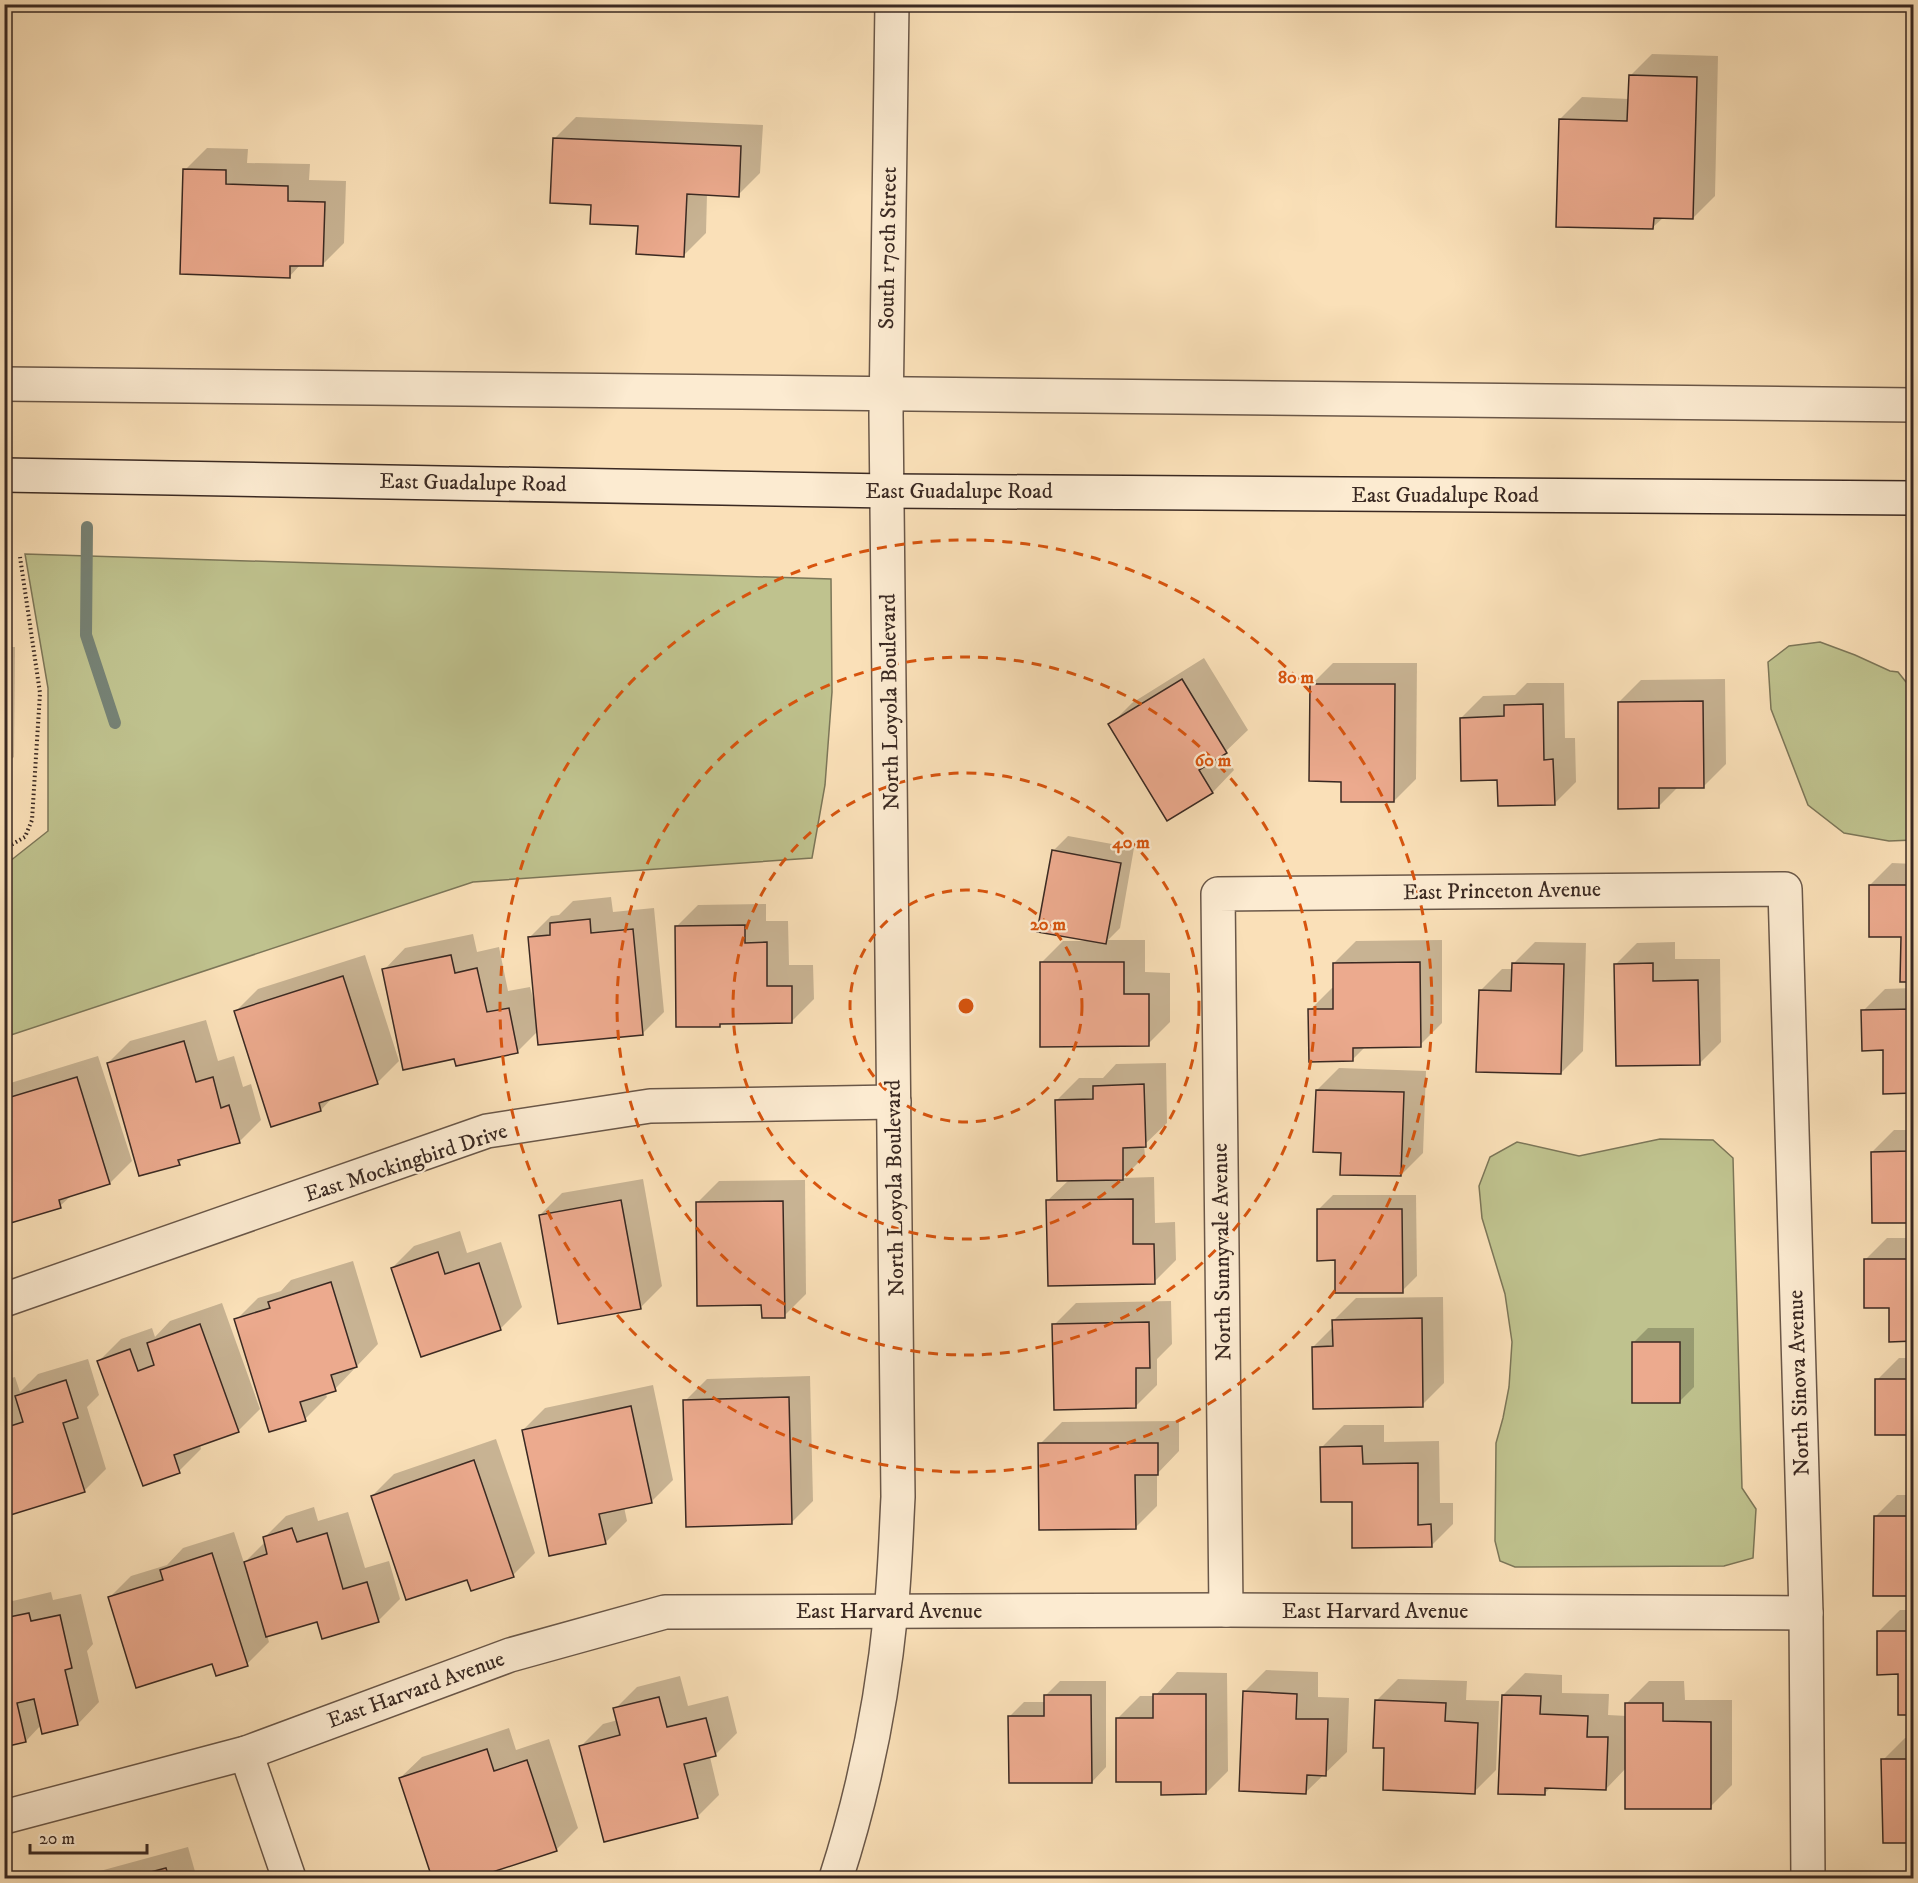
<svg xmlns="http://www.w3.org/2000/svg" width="1918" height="1883" viewBox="0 0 1918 1883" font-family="'IM FELL DW Pica',serif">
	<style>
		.green { fill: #bfc28e; stroke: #7c7658; stroke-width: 1.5 }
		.shadow { fill: #0003 }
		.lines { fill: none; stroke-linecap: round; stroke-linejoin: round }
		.stream { stroke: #768275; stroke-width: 12 }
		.building { fill: #ecaa8e; stroke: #3a2922; stroke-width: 1.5 }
		.minor-casing { stroke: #6a5748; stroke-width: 36 }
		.secondary-casing { stroke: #3a2922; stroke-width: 36 }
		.path { stroke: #3a2922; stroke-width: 4; stroke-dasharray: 1.5 3; stroke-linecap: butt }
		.minor { stroke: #fcebd1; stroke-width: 33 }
		.secondary { stroke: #fcebd1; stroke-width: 33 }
		.ring { fill: none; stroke: #d7540e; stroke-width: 3; stroke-dasharray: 10 8 }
		.labels { text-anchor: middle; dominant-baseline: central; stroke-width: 4.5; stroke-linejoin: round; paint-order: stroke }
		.street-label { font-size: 22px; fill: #3a2922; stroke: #fcebd1 }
		.centre { fill: #d7540e; stroke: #fcebd1; stroke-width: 3 }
		.ring-label { font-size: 18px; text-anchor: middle; font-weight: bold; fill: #d7540e; stroke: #fcebd1; stroke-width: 4.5; stroke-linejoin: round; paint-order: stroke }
	</style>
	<rect width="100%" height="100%" fill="#fae0b8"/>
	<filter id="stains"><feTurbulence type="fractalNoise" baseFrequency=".00333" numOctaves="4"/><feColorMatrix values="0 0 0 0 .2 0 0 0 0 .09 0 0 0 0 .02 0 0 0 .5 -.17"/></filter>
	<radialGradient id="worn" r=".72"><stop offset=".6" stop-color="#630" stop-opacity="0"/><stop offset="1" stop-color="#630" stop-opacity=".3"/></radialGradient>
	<g class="green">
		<path d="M25 554 831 579 832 692 825 785 812 858 473 882 5 1037V865L48 831V688Z"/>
		<path d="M1820 642 1855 655 1890 671 1898 672 1906 682 1913 683V840L1889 841 1844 833 1808 805 1771 709 1768 662 1789 646Z"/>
		<path d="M1660 1139 1713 1140 1733 1158 1742 1488 1756 1509 1753 1558 1724 1566 1515 1567 1500 1561 1495 1541 1496 1443 1503 1418 1509 1387 1512 1342 1505 1294 1482 1218 1479 1186 1490 1157 1517 1142 1579 1156Z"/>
	</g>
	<g class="shadow">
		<path d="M1652 54 1718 56 1715 196 1693 218 1664 217 1653 227 1560 119 1582 97 1629 99 1630 76Z"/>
		<path d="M576 117 763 125 760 173 738 195 707 194 706 233 684 255 639 225 593 203 554 139Z"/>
		<path d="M207 148 248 149 247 163 310 164 309 180 346 181 344 243 322 265 301 264 289 277 185 170Z"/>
		<path d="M4 647H15L14 757 4 766Z"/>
		<path d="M1204 658 1248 730 1224 753 1234 770 1213 792 1168 819 1110 725 1132 703Z"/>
		<path d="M1333 663H1417L1416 779 1394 801 1342 781 1311 685Z"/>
		<path d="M1725 679 1726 764 1704 786H1679L1658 807 1619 702 1641 680Z"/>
		<path d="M1527 683H1564L1565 738H1575L1576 782 1554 804 1498 779 1461 718 1483 696 1515 695Z"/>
		<path d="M1068 836 1134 848 1120 928 1108 940H1145V972L1170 973V1022L1148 1044 1041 963 1063 941H1087L1053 851Z"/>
		<path d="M1892 863 1914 864V980L1902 936 1870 885Z"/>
		<path d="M611 897 613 912 654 908 664 1012 642 1034 538 1031 517 1052 455 1057 384 970 405 948 473 934 477 952 499 947 508 991 530 987 533 999H535L529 938 551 916 559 915 573 901Z"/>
		<path d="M766 904V921H788L789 965H813L814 999 792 1021 722 1022 719 1025 676 927 698 905Z"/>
		<path d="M1442 940V1023L1420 1045 1366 1046 1352 1060 1310 1010 1332 988H1335L1334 963 1356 941Z"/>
		<path d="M1535 942 1586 943 1583 1051 1561 1073 1480 991 1502 969H1513V964Z"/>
		<path d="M1675 942V959H1720L1721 1042 1699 1064 1615 965 1637 943Z"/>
		<path d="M365 955 399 1061 377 1083 334 1096 321 1110 236 1011 258 989Z"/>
		<path d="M1914 988V1092L1884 1049 1863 1011 1885 989Z"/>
		<path d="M206 1020 218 1061 234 1056 243 1087 251 1084 261 1120 239 1142 186 1156 179 1163 108 1063 130 1041Z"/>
		<path d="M98 1056 132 1161 110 1183 73 1194 60 1206 4 1222V1085Z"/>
		<path d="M1166 1063 1167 1123 1144 1145 1145 1156 1123 1178 1154 1177 1155 1223 1175 1222 1176 1260 1154 1282 1047 1201 1069 1180 1057 1100 1079 1078H1103L1116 1064Z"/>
		<path d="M1339 1068 1426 1071 1423 1153 1401 1175 1343 1151 1317 1090Z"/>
		<path d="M1914 1118V1221L1872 1152 1894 1130H1910V1121Z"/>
		<path d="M643 1179 662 1286 640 1308 540 1215 562 1193Z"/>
		<path d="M805 1180 806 1294 784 1316 763 1304 697 1203 719 1181Z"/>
		<path d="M1333 1195H1416L1417 1276 1402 1291 1336 1259 1318 1210Z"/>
		<path d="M460 1231 467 1253 501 1242 522 1307 500 1329 392 1268 414 1246Z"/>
		<path d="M1887 1238H1914V1340L1890 1307 1865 1260Z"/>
		<path d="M353 1261 378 1344 335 1389 325 1392 327 1397 305 1419 236 1320 258 1298 281 1291 291 1280Z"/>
		<path d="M1443 1297 1444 1383 1422 1405 1313 1347 1334 1326V1320L1356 1298Z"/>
		<path d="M1171 1301 1172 1344 1157 1359V1385L1135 1407 1054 1325 1076 1303Z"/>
		<path d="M222 1303 260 1409 238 1431 200 1445 201 1449 179 1471 99 1361 121 1339 152 1328 155 1337 170 1321Z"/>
		<path d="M1648 1328H1694V1387L1680 1401 1633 1343Z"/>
		<path d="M1899 1358H1914V1478L1909 1434 1877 1380Z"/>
		<path d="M88 1359 99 1395 87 1407 106 1469 84 1491 4 1515V1380L15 1377 20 1392 38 1374Z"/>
		<path d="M810 1376 813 1501 791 1523 685 1401 707 1379Z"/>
		<path d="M653 1385 673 1480 651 1502 624 1507 627 1521 605 1543 523 1430 545 1408Z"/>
		<path d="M1179 1421V1451L1157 1474V1506L1135 1528 1040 1444 1062 1422Z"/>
		<path d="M1344 1425H1384V1442L1439 1441 1440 1503H1453V1524L1431 1546 1353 1500 1322 1447Z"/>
		<path d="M496 1439 535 1553 513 1575 372 1496 394 1474Z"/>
		<path d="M1914 1492V1595L1875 1517 1897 1495H1911Z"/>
		<path d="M314 1507 318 1521 348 1512 365 1568 389 1561 400 1599 378 1621 318 1620 267 1635 269 1642 247 1664 213 1662 109 1598 131 1576 167 1565 183 1548 234 1532 244 1563 265 1542 264 1538 286 1516Z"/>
		<path d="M51 1592 53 1600 81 1594 93 1644 87 1651 99 1702 78 1724H42L26 1741 4 1745V1603Z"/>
		<path d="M1900 1610H1914V1714L1900 1673 1878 1632Z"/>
		<path d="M1266 1670 1318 1672V1697L1349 1698 1347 1752 1306 1792 1244 1692Z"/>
		<path d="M1177 1672 1227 1673 1228 1771 1206 1793 1162 1781 1118 1718 1140 1696H1155Z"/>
		<path d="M1525 1673 1562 1675V1693L1609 1694 1608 1715 1627 1716V1703L1649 1681H1684L1685 1700H1732V1785L1710 1807 1627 1767 1606 1789 1552 1786 1544 1794 1503 1695Z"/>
		<path d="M680 1676 688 1706 728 1696 737 1733 715 1755 710 1757 719 1795 697 1817 581 1746 603 1724 618 1720 615 1709 637 1687Z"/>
		<path d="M1398 1679 1467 1681 1466 1700 1499 1701 1496 1770 1474 1792 1386 1747 1376 1701Z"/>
		<path d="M1060 1681H1106V1767L1092 1782 1010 1716 1024 1702H1045V1696Z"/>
		<path d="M509 1728 516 1750 549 1739 578 1828 556 1850 470 1878H434L400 1778 422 1757Z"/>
		<path d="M1905 1738H1914V1841L1883 1760Z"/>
		<path d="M188 1847 196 1875 193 1878H84L89 1874Z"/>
	</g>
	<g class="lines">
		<path class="stream" d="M87 527 86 635 115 723"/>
	</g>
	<g class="building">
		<path d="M1629 75 1697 77 1693 219 1654 218 1653 229 1556 227 1559 119 1627 121Z"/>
		<path d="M553 138 741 146 739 197 687 194 684 257 636 254 638 226 590 224 591 205 550 203Z"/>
		<path d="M183 169 226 170V184L288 186V201L325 202 323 266H290V278L180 274Z"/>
		<path d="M1182 679 1227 753 1199 770 1213 793 1167 821 1108 724Z"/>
		<path d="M1310 684H1395L1394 802H1341V782L1309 781Z"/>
		<path d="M1703 701 1704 788H1659V808L1618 809V702Z"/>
		<path d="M1543 704 1544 760 1553 759 1555 805 1498 806 1497 780 1461 781 1460 718 1504 716V705Z"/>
		<path d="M1052 850 1121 863 1106 944 1037 932Z"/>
		<path d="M1869 885H1911V897H1914V982H1900L1901 937H1869Z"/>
		<path d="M590 919 591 933 633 929 643 1035 538 1045 528 937 550 935V923Z"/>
		<path d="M745 925V943L767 942V986H792V1023L720 1024V1027H676L675 926Z"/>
		<path d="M451 955 455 973 477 968 487 1012 509 1008 518 1053 456 1066 454 1059 403 1070 382 969Z"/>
		<path d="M1040 962H1124V994H1149V1046L1040 1047Z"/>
		<path d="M1420 962 1421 1047 1353 1048V1061L1309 1062 1308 1009H1333V963Z"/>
		<path d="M1512 963 1564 964 1561 1074 1476 1072 1479 990 1511 991Z"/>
		<path d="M1653 963V981L1698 980 1700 1065 1616 1066 1614 964Z"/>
		<path d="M343 976 378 1084 319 1103 321 1111 271 1127 234 1011Z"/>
		<path d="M1914 1009V1093L1883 1094V1050L1862 1051 1861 1010Z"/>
		<path d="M184 1041 196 1082 213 1077 221 1108 229 1105 240 1143 178 1160 180 1165 139 1176 107 1063Z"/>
		<path d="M77 1077 110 1184 59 1200 61 1208 4 1225V1099Z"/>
		<path d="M1144 1084 1146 1147 1123 1148V1180L1057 1181 1055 1100 1093 1099V1086Z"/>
		<path d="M1316 1090 1404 1092 1401 1176 1340 1175 1341 1153 1313 1152Z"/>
		<path d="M1908 1121H1914V1223H1872L1871 1152 1909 1151Z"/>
		<path d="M1133 1199V1244H1154L1155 1284 1048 1286 1046 1200Z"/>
		<path d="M621 1200 641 1309 558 1324 539 1215Z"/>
		<path d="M783 1201 785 1318H762L761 1305 697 1306 696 1202Z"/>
		<path d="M1317 1209H1402L1403 1293H1335V1260L1317 1261Z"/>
		<path d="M438 1252 445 1274 479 1263 501 1330 421 1357 391 1268Z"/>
		<path d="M1864 1259H1914V1341L1889 1342V1308H1864Z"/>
		<path d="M331 1282 357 1367 331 1375 336 1391 300 1402 306 1421 269 1432 234 1319 270 1308 268 1302Z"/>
		<path d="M1422 1318 1423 1407 1313 1409 1312 1347 1333 1346 1332 1320Z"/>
		<path d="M1149 1322 1150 1368H1136V1408L1054 1410 1052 1324Z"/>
		<path d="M200 1324 239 1432 174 1455 180 1473 143 1486 97 1361 130 1349 138 1371 154 1365 147 1343Z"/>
		<rect x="1632" y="1342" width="48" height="61"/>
		<path d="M1875 1379H1914V1480H1907V1435H1875Z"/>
		<path d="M66 1380 78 1418 63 1423 85 1492 4 1517V1428L23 1422 15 1396Z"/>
		<path d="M789 1397 792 1524 686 1527 683 1400Z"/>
		<path d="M631 1406 652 1503 599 1514 606 1544 549 1556 522 1430Z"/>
		<path d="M1038 1443H1158V1475H1135L1136 1529 1039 1530Z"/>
		<path d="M1362 1446 1363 1464 1418 1463V1525L1431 1524 1432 1547 1352 1548V1502H1321L1320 1447Z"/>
		<path d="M474 1460 514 1577 471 1591 467 1580 406 1600 371 1496Z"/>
		<path d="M1910 1493H1914V1596H1873L1874 1516H1910Z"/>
		<path d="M292 1528 297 1542 327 1533 343 1589 367 1582 379 1622 322 1639 317 1622 266 1637 244 1562 267 1554 263 1537Z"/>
		<path d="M212 1553 248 1666 216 1676 212 1664 136 1688 108 1597 163 1580 160 1570Z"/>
		<path d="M29 1613 31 1621 60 1615 72 1668 65 1670 78 1725 42 1734 34 1699 17 1703 26 1742 4 1747V1618Z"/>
		<path d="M1877 1631H1914V1715H1898V1674L1877 1675Z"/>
		<path d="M1243 1691 1297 1694 1296 1719H1328L1326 1776 1307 1775 1306 1794 1239 1791Z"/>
		<path d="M1153 1694H1206V1794L1161 1795V1782H1116V1718H1153Z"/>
		<path d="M1044 1695H1091L1092 1783H1009L1008 1716H1044Z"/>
		<path d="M1502 1695 1541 1696 1540 1714 1588 1716 1587 1737H1608L1606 1790 1545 1788V1795L1498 1794Z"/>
		<path d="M659 1697 667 1727 706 1718 716 1756 684 1764 698 1818 604 1842 579 1746 620 1735 613 1708Z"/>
		<path d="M1375 1700 1446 1703 1445 1721 1478 1723 1475 1794 1383 1790 1384 1748H1373Z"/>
		<path d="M1625 1703H1663V1721L1711 1722V1809H1625Z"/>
		<path d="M487 1749 494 1771 527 1760 557 1851 474 1878H432L399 1778Z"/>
		<path d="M1881 1759H1914V1843H1883Z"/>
		<path d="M166 1868 169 1878H128Z"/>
	</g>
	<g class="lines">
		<defs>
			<g id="minor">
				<path d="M4 384 1914 405"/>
				<path d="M4 1300 487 1131 650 1106 894 1102"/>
				<path d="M1226 1610 1218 894 1785 889 1806 1613 1808 1878"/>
				<path d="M246 1753 289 1878"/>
				<path d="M4 1817 246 1753 510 1655 665 1612 1226 1610 1806 1613"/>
				<path d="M836 1878C864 1792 882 1701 891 1611 895 1573 896 1535 898 1497L886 415 892 4"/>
			</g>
			<path id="secondary" d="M4 475 888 491 1914 498"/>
		</defs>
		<use href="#minor" class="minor-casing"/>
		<use href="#secondary" class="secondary-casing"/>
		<path class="path" d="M4 849 25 837 32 820 40 693 20 557"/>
		<use href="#minor" class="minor"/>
		<use href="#secondary" class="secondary"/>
	</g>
	<g class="ring">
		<circle cx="966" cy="1006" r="116"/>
		<circle cx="966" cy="1006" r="233"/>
		<circle cx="966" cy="1006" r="349"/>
		<circle cx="966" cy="1006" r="466"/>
	</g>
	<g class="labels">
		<g class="street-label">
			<text transform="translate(888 248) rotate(-89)">South 170th Street</text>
			<text transform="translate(473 483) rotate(1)">East Guadalupe Road</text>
			<text x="959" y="491">East Guadalupe Road</text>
			<text x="1445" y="495">East Guadalupe Road</text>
			<text transform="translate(890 702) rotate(-91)">North Loyola Boulevard</text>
			<text transform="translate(1502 891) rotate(-1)">East Princeton Avenue</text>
			<text transform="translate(406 1163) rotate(-18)">East Mockingbird Drive</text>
			<text transform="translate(895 1188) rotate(-91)">North Loyola Boulevard</text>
			<text transform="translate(1222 1252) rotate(-91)">North Sunnyvale Avenue</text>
			<text transform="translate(1799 1383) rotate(-92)">North Sinova Avenue</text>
			<text x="889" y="1611">East Harvard Avenue</text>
			<text x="1375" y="1611">East Harvard Avenue</text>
			<text transform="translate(416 1690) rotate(-20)">East Harvard Avenue</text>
		</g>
	</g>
	<circle cx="966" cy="1006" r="9" class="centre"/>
	<g class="ring-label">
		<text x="1296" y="683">80 m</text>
		<text x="1213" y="766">60 m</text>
		<text x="1131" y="848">40 m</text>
		<text x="1048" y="930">20 m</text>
	</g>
	<rect width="1918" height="1883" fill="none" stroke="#fae0b8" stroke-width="24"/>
	<rect x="6" y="6" width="1906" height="1871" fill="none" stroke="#3a2922" stroke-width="3"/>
	<rect x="12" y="12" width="1894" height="1859" fill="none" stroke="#3a2922" stroke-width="1.5"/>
	<path d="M30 1844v9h117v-9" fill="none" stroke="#3a2922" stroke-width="3"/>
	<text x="39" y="1844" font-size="18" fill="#3a2922" stroke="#fcebd1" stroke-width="4.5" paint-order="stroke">20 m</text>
	<rect width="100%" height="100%" filter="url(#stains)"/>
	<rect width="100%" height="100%" fill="url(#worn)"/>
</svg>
